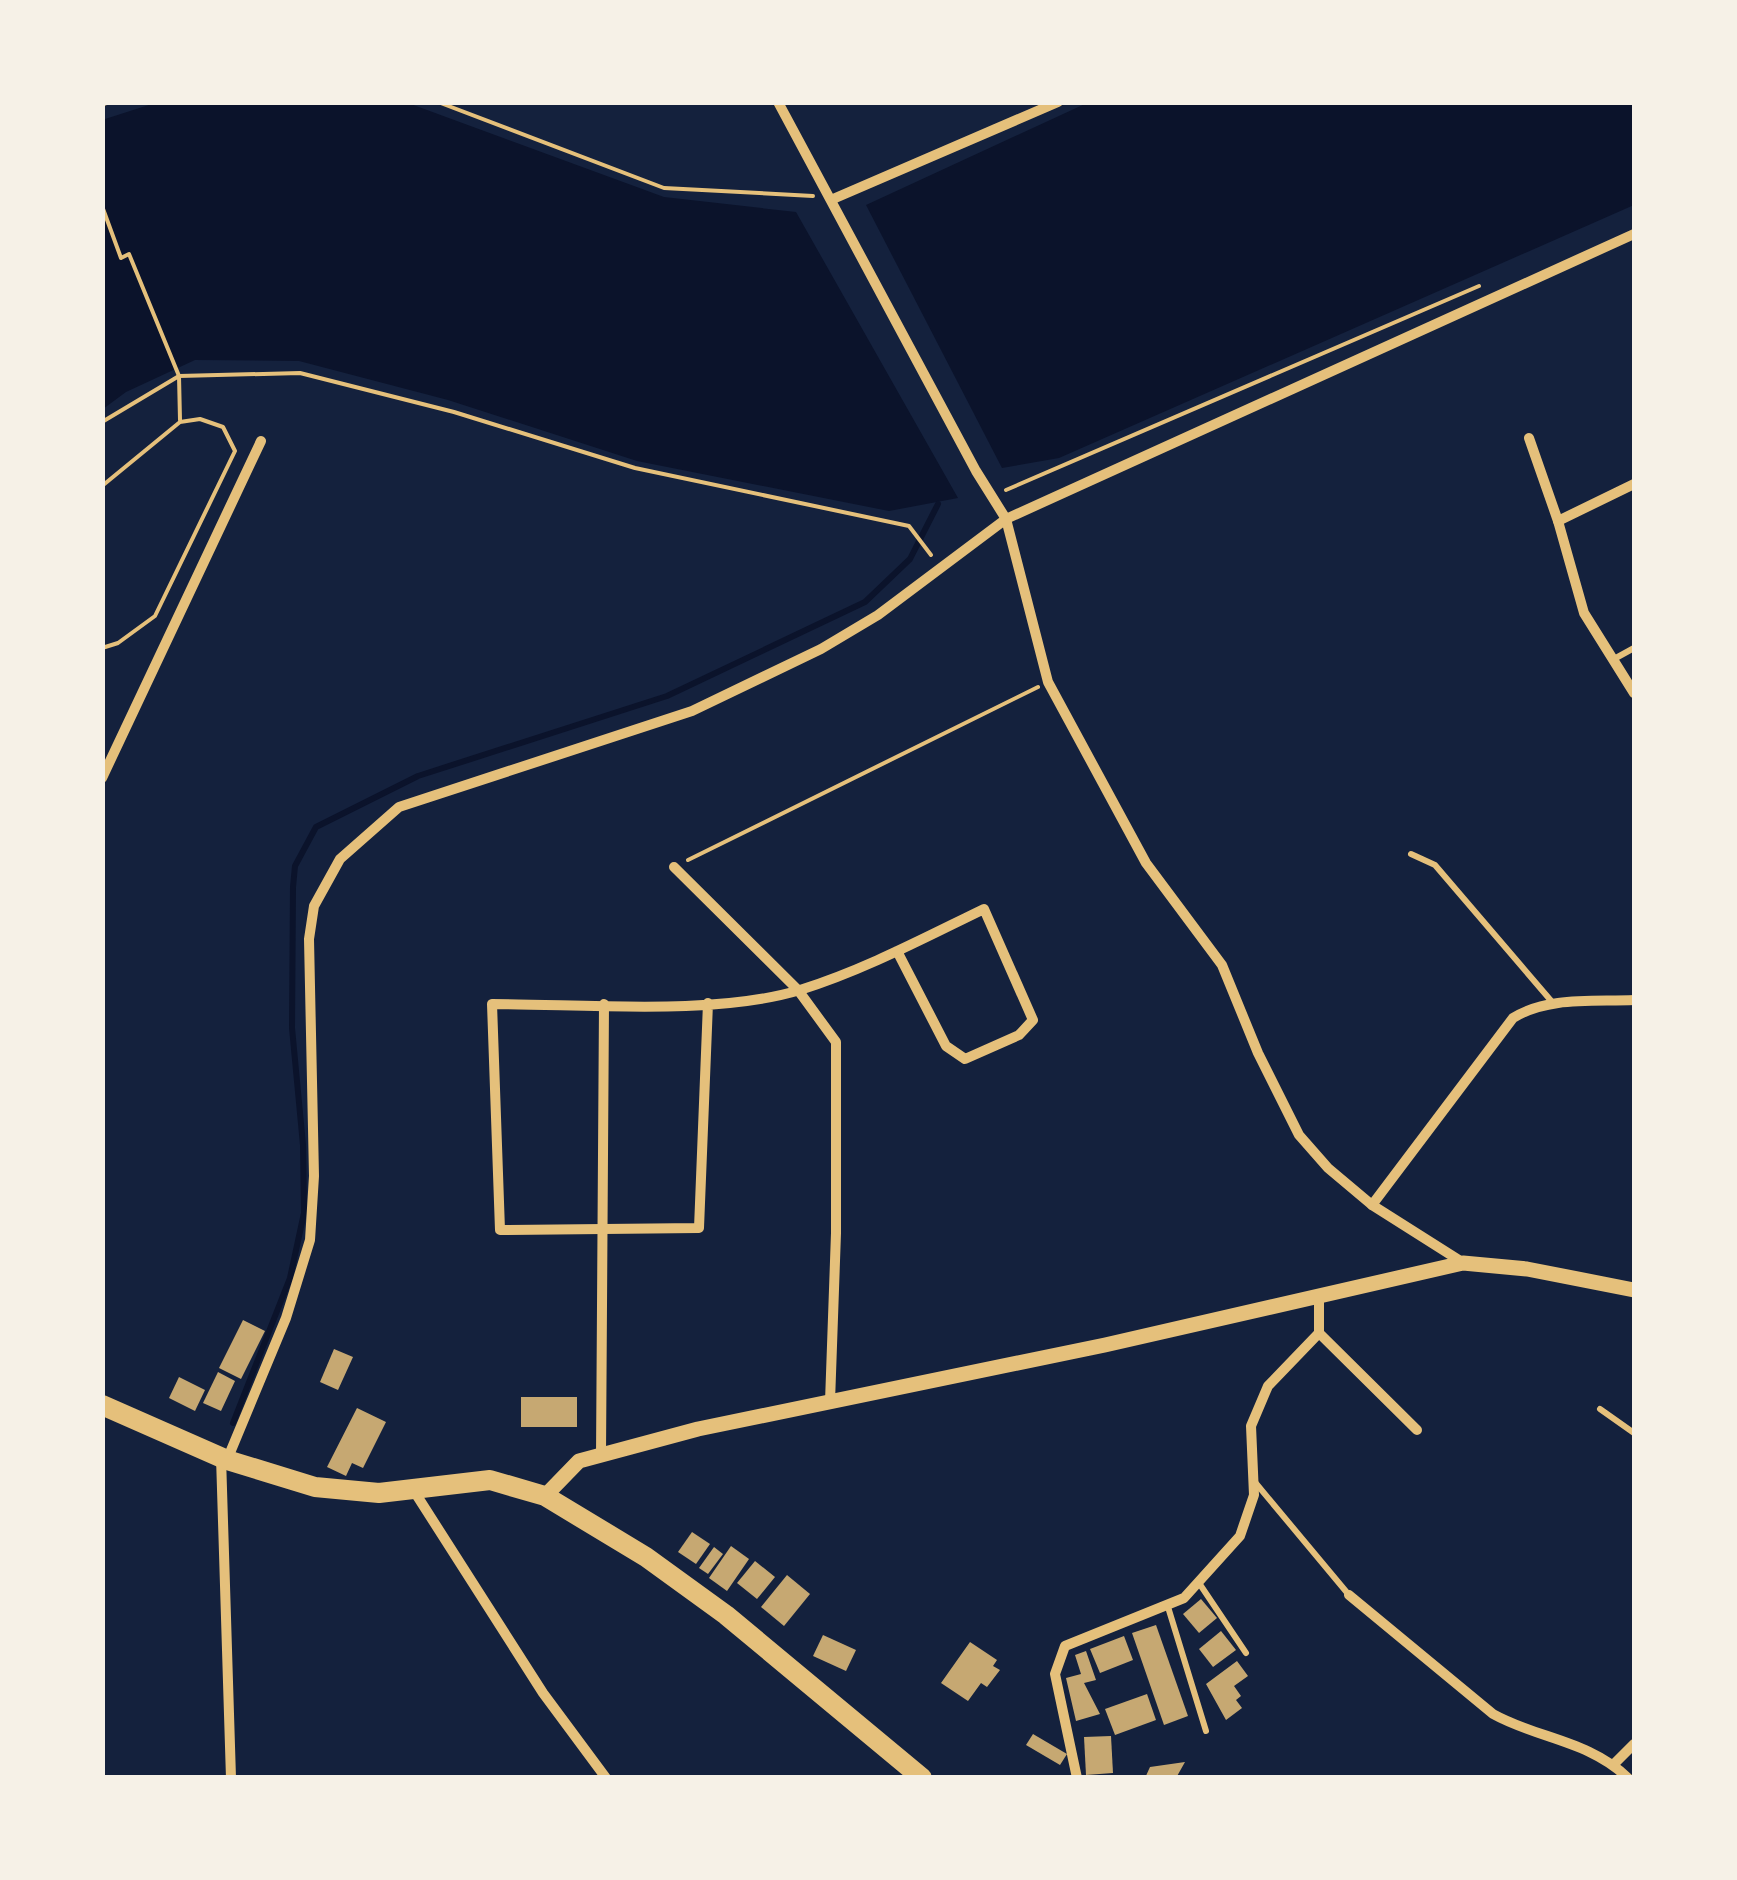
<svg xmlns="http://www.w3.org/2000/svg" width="1737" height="1880" viewBox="0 0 1737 1880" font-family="Jost,sans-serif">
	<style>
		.water { fill: #0b132b }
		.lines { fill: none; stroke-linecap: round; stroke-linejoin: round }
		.stream { stroke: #0b132b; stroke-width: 6 }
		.building { fill: #c6a872 }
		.path { stroke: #e5c07b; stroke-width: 4 }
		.service { stroke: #e5c07b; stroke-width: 6 }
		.minor { stroke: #e5c07b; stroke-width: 10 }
		.tertiary { stroke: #e5c07b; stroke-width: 15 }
		.primary { stroke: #e5c07b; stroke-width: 20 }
	</style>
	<rect width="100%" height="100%" fill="#14213d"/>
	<g class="water">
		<path d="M155 103H408L664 197 796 212 958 498 889 511 637 461 448 400 299 361 195 360 126 392 103 409 102 120Z"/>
		<path d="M1087 103H1634V205L1059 458 1002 468 866 205Z"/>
	</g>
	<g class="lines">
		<path class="stream" d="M233 1423 290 1278 304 1213 303 1145 292 1028 293 887 295 866 316 827 418 776 667 696 865 602 910 559 938 504"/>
	</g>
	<g class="building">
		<path d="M243 1320 265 1331 241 1379 219 1368Z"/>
		<path d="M334 1349 353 1357 338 1390 320 1382Z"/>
		<path d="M218 1372 235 1381 221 1411 203 1403Z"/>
		<path d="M179 1377 205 1390 195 1411 169 1398Z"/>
		<rect x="521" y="1397" width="56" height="30"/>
		<path d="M357 1408 386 1422 363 1468 352 1463 346 1476 327 1467Z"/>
		<path d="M692 1532 710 1544 696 1564 678 1552Z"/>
		<path d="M731 1546 749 1559 727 1591 709 1578Z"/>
		<path d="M714 1547 723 1554 708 1574 699 1568Z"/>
		<path d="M755 1561 775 1577 757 1599 737 1583Z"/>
		<path d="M787 1575 810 1594 784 1626 761 1607Z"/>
		<path d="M1201 1599 1217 1618 1199 1633 1183 1614Z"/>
		<path d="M1156 1625 1188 1716 1164 1725 1132 1633Z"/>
		<path d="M1221 1631 1236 1650 1213 1667 1199 1649Z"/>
		<path d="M823 1635 856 1650 846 1671 813 1656Z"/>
		<path d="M1124 1636 1133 1660 1100 1673 1090 1649Z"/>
		<path d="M970 1642 997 1660 993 1666 1000 1670 987 1687 981 1683 968 1701 941 1683Z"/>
		<path d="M1086 1651 1096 1680 1084 1683 1100 1714 1076 1721 1066 1678 1081 1674 1075 1655Z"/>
		<path d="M1237 1661 1248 1676 1234 1686 1241 1696 1236 1700 1242 1708 1226 1720 1206 1684Z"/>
		<path d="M1147 1694 1156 1720 1115 1735 1105 1709Z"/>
		<path d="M1033 1734 1067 1754 1060 1765 1026 1745Z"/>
		<path d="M1111 1736 1113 1773 1086 1775 1084 1737Z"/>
		<path d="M1185 1762 1176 1778H1145L1150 1767Z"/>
	</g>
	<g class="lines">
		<g class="path">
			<path d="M438 102 664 188 813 196"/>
			<path d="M102 105 109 102"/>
			<path d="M102 206 121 258 129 254 179 376 180 420"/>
			<path d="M102 422 179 376 300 373 454 412 635 468 909 526 931 555"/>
			<path d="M102 486 180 422 200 419 223 427 235 451 155 616 118 643 102 648"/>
			<path d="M1006 490 1479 286"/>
			<path d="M688 860 1038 687"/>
		</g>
		<g class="service">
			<path d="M1614 659 1634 648"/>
			<path d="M1411 854 1435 865 1553 1003"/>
			<path d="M1600 1409 1634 1433"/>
			<path d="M1254 1481 1349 1595"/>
			<path d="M1199 1583 1246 1653"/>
			<path d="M1168 1607 1206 1731"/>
		</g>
		<g class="minor">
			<path d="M778 102 976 471 1006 519 1048 682 1146 863 1222 965 1258 1053 1299 1135 1328 1168 1372 1205 1462 1262"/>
			<path d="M833 199 1058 102"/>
			<path d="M1529 438 1558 521 1634 484"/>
			<path d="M1558 521 1584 613 1634 693"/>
			<path d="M102 778 261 441"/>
			<path d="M674 867 798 990 836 1042V1233L830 1402"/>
			<path d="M708 1003 699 1228 500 1230 492 1004C584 1004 714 1016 800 990 864 970 924 938 984 909L1033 1020 1019 1035 965 1059 946 1046 897 951"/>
			<path d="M1372 1205 1513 1018C1548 996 1595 1002 1634 1000"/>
			<path d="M1319 1333 1417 1430"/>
			<path d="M601 1456 604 1004"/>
			<path d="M221 1457 231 1778"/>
			<path d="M227 1460 286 1318 310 1240 314 1176 309 939 314 906 340 859 399 807 692 711 821 649 878 615 1006 519 1634 234"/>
			<path d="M414 1491 543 1693 606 1778"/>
			<path d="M1349 1595 1493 1714C1538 1739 1588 1740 1628 1778"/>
			<path d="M1614 1764 1634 1744"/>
			<path d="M1077 1778 1055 1674 1065 1646 1184 1598 1240 1536 1254 1495 1251 1426 1268 1386 1319 1333V1294"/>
		</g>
		<path class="tertiary" d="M545 1496 579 1461 698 1429 1105 1345 1463 1263 1527 1269 1634 1290"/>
		<path class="primary" d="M102 1405 227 1460 315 1487 379 1493 490 1480 545 1496 646 1557 726 1615 922 1778"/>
	</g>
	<rect width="1737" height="1880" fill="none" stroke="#f6f1e7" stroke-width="210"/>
</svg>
